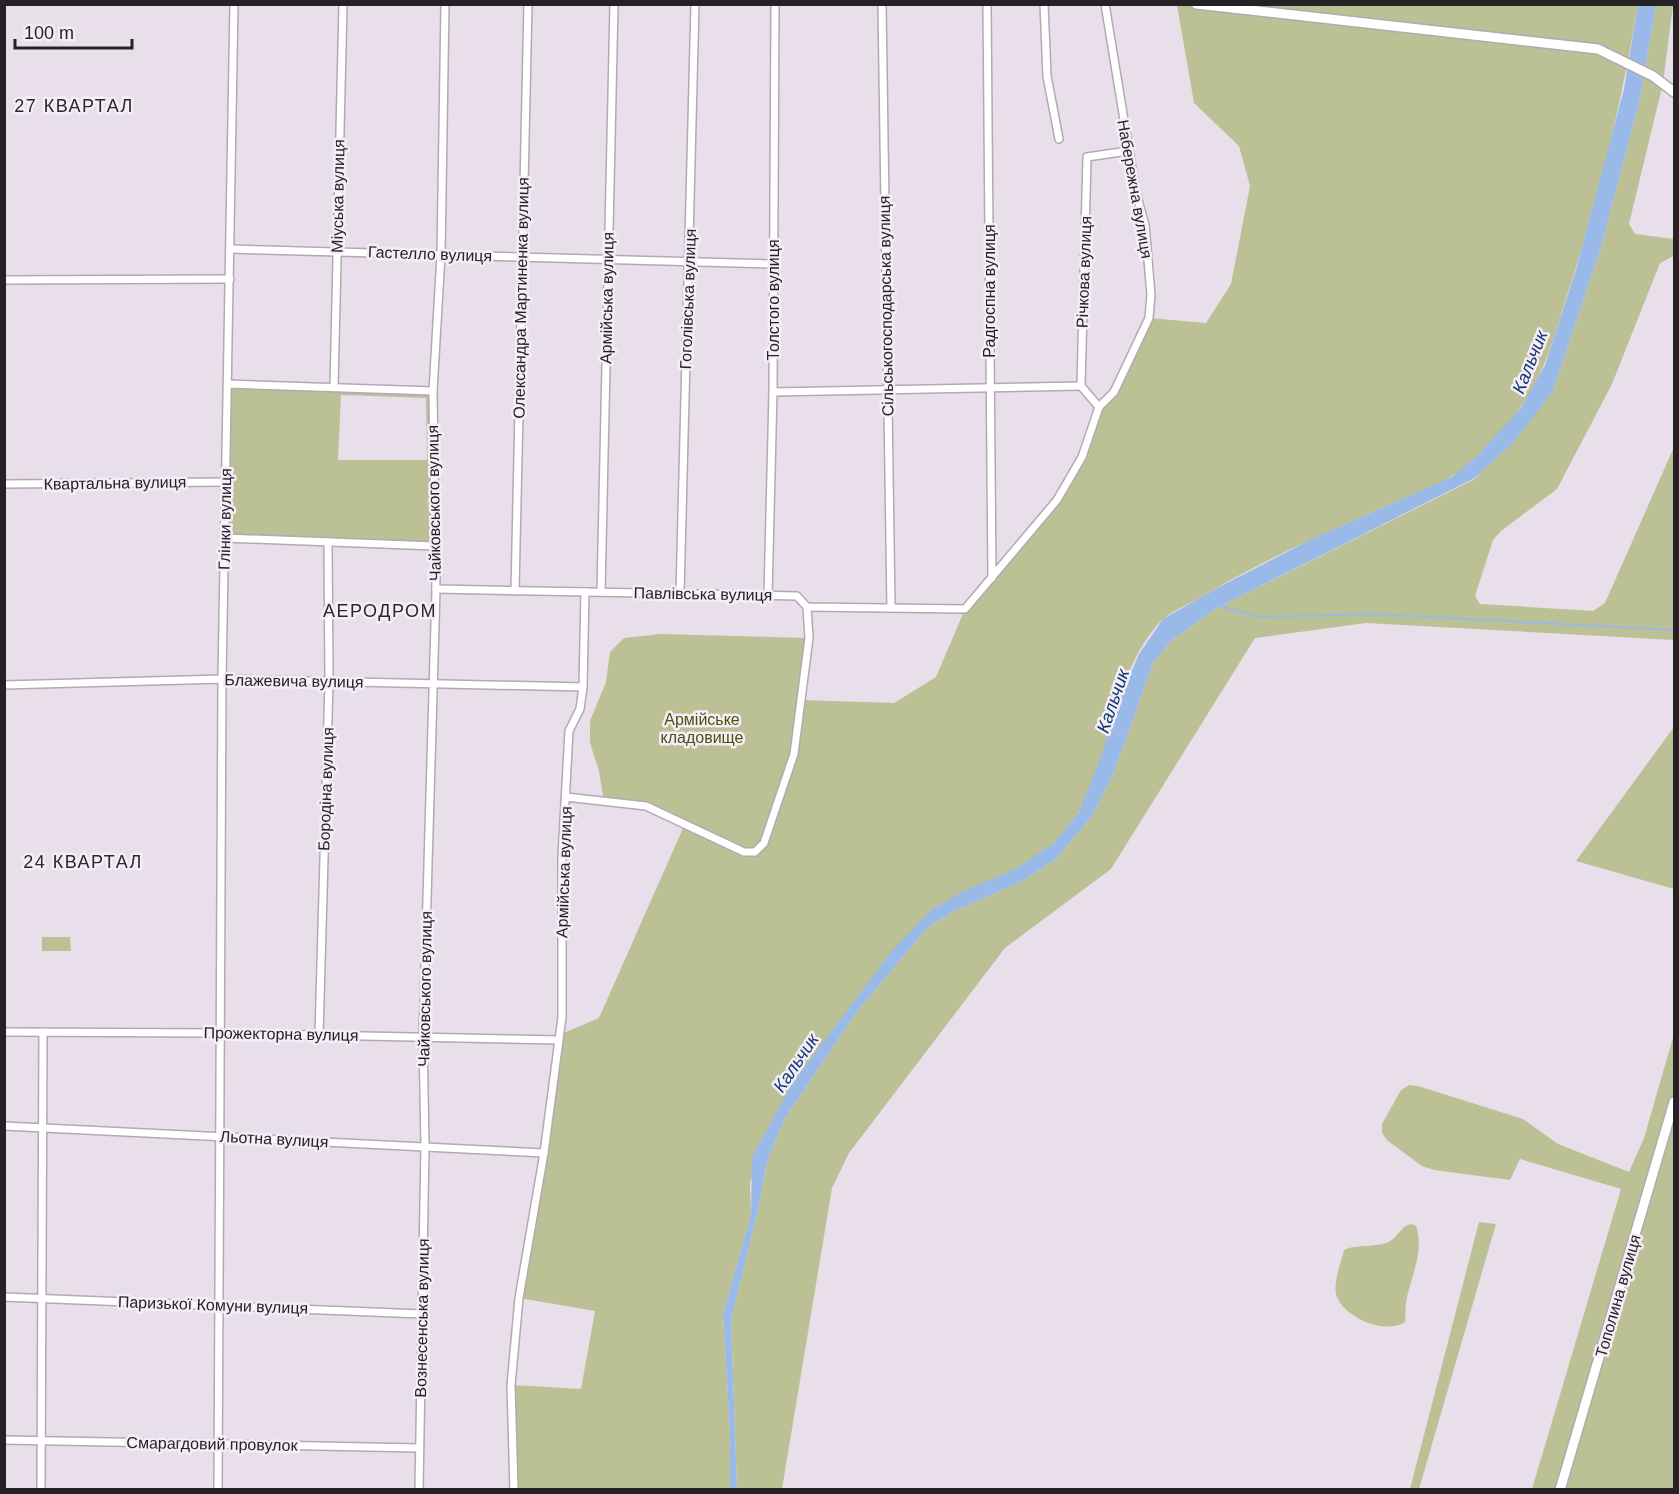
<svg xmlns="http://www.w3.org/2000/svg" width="1679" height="1494" viewBox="0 0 1679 1494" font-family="Helvetica,sans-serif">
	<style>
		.green { fill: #bcc095; fill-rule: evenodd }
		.water { fill: #99b9e9 }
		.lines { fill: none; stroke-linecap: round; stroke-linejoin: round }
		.stream { stroke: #99b9e9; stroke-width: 2 }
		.street-casing { stroke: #b2a9b3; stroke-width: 10 }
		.secondary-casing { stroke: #b2a9b3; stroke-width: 12 }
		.street { stroke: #fff; stroke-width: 7 }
		.secondary { stroke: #fff; stroke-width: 9 }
		.labels { text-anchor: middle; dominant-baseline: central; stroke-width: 5; stroke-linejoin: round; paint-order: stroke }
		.street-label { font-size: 16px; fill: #252226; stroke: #f5edf7 }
		.park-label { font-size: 16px; fill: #4e510d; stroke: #f5edf7 }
		.neighbourhood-label { font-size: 18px; letter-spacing: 1.5px; fill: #2d262e; stroke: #f5edf7 }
		.water-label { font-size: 18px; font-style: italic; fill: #113971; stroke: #f5edf7 }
	</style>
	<rect width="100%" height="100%" fill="#e8dfea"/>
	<g class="green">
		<path d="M1252 4 1638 5C1621 105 1598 203 1566 299 1554 337 1544 375 1521 407 1505 429 1474 464 1451 477 1435 487 1416 493 1400 500 1334 529 1267 558 1205 595 1192 603 1173 610 1162 620 1104 679 1115 786 1055 842 1021 874 971 887 931 910L792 1084 750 1182 751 1215 723 1314 730 1433V1489H514L511 1385 581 1389 595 1311 519 1298 559 1035 599 1018 684 826 646 806 604 802 599 771 590 743V721L606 682 610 652 624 638 660 634 809 638 802 700 894 703 936 677 965 609 1057 500 1082 457 1099 407 1114 392 1149 318 1206 323 1231 284 1250 186 1239 146 1194 103 1177 5 1252 10Z"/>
		<path d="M1656 5H1673L1663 83 1629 224 1635 234 1674 239V256L1660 263 1612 384 1557 489 1501 531 1493 540 1475 596 1480 604 1593 611 1605 603 1674 447V640L1366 623 1255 638 1111 869 1005 948 849 1153 832 1188 782 1489H737L731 1320 759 1206 767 1161 785 1118 856 1013 928 927 954 911 1023 881 1057 858 1092 816 1114 772 1153 663 1171 641 1215 609 1475 479 1553 391 1601 247 1640 98Z"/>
		<path d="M230 386 430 393 433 544 227 535ZM341 395 426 398 427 460H338Z"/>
		<path d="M1674 727V889L1576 861Z"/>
		<path d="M42 937H70L71 951H42Z"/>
		<path d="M1674 1034V1489H1532L1621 1189 1520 1159 1510 1180 1434 1170 1422 1166 1388 1141 1382 1133V1124L1401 1090 1409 1085 1418 1086 1523 1119 1558 1144 1629 1172 1644 1138Z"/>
		<path d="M1479 1222 1496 1224 1419 1489H1410Z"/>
		<path d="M1411 1224 1416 1226C1425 1252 1410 1278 1406 1302 1405 1309 1406 1315 1405 1322 1386 1335 1345 1318 1337 1297 1332 1284 1341 1263 1344 1250 1352 1245 1374 1247 1386 1243 1398 1239 1399 1227 1411 1224Z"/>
	</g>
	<path class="water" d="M1638 5H1656L1640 98 1601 247 1553 391 1515 441 1475 478 1215 609 1171 641 1153 663 1114 772 1092 816 1057 858 1023 881 954 911 928 927 856 1013 785 1118 767 1161 759 1206 731 1320 737 1489H730V1433L723 1314 751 1215 752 1157 792 1084 891 952 931 910 962 892 1017 868 1055 842 1079 812 1099 762 1118 703 1139 654 1163 619 1221 586 1314 538 1452 477 1477 456 1521 408 1545 365 1576 270 1624 89Z"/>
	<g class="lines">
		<path class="stream" d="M1220 606 1258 617 1374 614 1674 630"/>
		<defs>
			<g id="street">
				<path d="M882 4 891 608"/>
				<path d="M987 4 992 578"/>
				<path d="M1044 4 1047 76 1059 139"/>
				<path d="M231 249 773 264"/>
				<path d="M4 280 230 279"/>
				<path d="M228 384 433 391"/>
				<path d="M1081 386 1087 157 1128 151"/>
				<path d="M1081 386 1099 407"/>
				<path d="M334 387 343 4"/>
				<path d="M773 392 1081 386"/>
				<path d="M4 484 226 482"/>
				<path d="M225 538 435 546"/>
				<path d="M436 589 797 596 807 607 965 609 1057 500 1082 457 1099 407 1114 392 1149 318 1151 295 1145 225 1136 193 1105 4"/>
				<path d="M515 591 528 4"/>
				<path d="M601 592 614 4"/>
				<path d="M680 594 695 4"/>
				<path d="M768 596 773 392 775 4"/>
				<path d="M4 685 222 679 583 687"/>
				<path d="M566 797 646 806 744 852H755L764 843 794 754 809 638 807 607"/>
				<path d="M4 1032 219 1033 558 1040"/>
				<path d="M319 1035 329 682 328 542"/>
				<path d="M4 1126 544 1153"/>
				<path d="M4 1297 422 1314"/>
				<path d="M4 1440 419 1448"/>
				<path d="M41 1490 43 1032"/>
				<path d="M218 1490 222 679 234 4"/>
				<path d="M419 1490 425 1146 423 1037 436 589 433 391 441 255 445 4"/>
				<path d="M514 1490 511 1385 519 1298 544 1153 562 1017V857L569 731 580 709 583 687 585 592"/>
			</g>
			<g id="secondary">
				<path d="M1196 4 1598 49 1653 76 1674 92"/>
				<path d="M1560 1490 1674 1102"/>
			</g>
		</defs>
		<use href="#street" class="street-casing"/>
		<use href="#secondary" class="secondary-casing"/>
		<use href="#street" class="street"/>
		<use href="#secondary" class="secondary"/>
	</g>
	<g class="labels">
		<g class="street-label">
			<text transform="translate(1135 189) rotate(80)">Набережна вулиця</text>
			<text transform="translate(338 196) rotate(-89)">Міуська вулиця</text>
			<text transform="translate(430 254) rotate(2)">Гастелло вулиця</text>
			<text transform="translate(1084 272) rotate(-88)">Річкова вулиця</text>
			<text transform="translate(989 291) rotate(-90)">Радгоспна вулиця</text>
			<text transform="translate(521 298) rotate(-89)">Олександра Мартиненка вулиця</text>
			<text transform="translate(607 298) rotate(-89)">Армійська вулиця</text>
			<text transform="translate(688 299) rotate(-88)">Гоголівська вулиця</text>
			<text transform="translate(773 300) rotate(-90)">Толстого вулиця</text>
			<text transform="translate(886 306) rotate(-91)">Сільськогосподарська вулиця</text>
			<text transform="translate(115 483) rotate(-1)">Квартальна вулиця</text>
			<text transform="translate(434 503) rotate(-91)">Чайковського вулиця</text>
			<text transform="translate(225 519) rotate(-89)">Глінки вулиця</text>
			<text transform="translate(703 594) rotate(1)">Павлівська вулиця</text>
			<text transform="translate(294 681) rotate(1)">Блажевича вулиця</text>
			<text transform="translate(326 789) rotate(-88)">Бородіна вулиця</text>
			<text transform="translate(564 872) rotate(-88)">Армійська вулиця</text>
			<text transform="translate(425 989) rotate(-89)">Чайковського вулиця</text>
			<text transform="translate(281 1034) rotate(1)">Прожекторна вулиця</text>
			<text transform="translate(274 1139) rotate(3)">Льотна вулиця</text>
			<text transform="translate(1618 1296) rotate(-74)">Тополина вулиця</text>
			<text transform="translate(213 1305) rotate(2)">Паризької Комуни вулиця</text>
			<text transform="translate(422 1318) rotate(-89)">Вознесенська вулиця</text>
			<text transform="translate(212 1444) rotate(1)">Смарагдовий провулок</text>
		</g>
		<g class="park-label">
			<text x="702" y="719">Армійське<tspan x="702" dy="18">кладовище</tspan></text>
		</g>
		<g class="neighbourhood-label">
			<text x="74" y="106">27 КВАРТАЛ</text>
			<text x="380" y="611">АЕРОДРОМ</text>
			<text x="83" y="862">24 КВАРТАЛ</text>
		</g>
		<g class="water-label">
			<text transform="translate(1530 362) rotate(-68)">Кальчик</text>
			<text transform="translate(1113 701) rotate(-71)">Кальчик</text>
			<text transform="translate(796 1063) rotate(-56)">Кальчик</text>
		</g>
	</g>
	<rect width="1679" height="1494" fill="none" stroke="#252226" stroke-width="12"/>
	<path d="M15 39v9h117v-9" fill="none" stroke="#252226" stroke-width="3"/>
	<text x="24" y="39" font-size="18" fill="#252226" stroke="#f5edf7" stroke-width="4.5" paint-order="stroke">100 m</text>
</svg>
